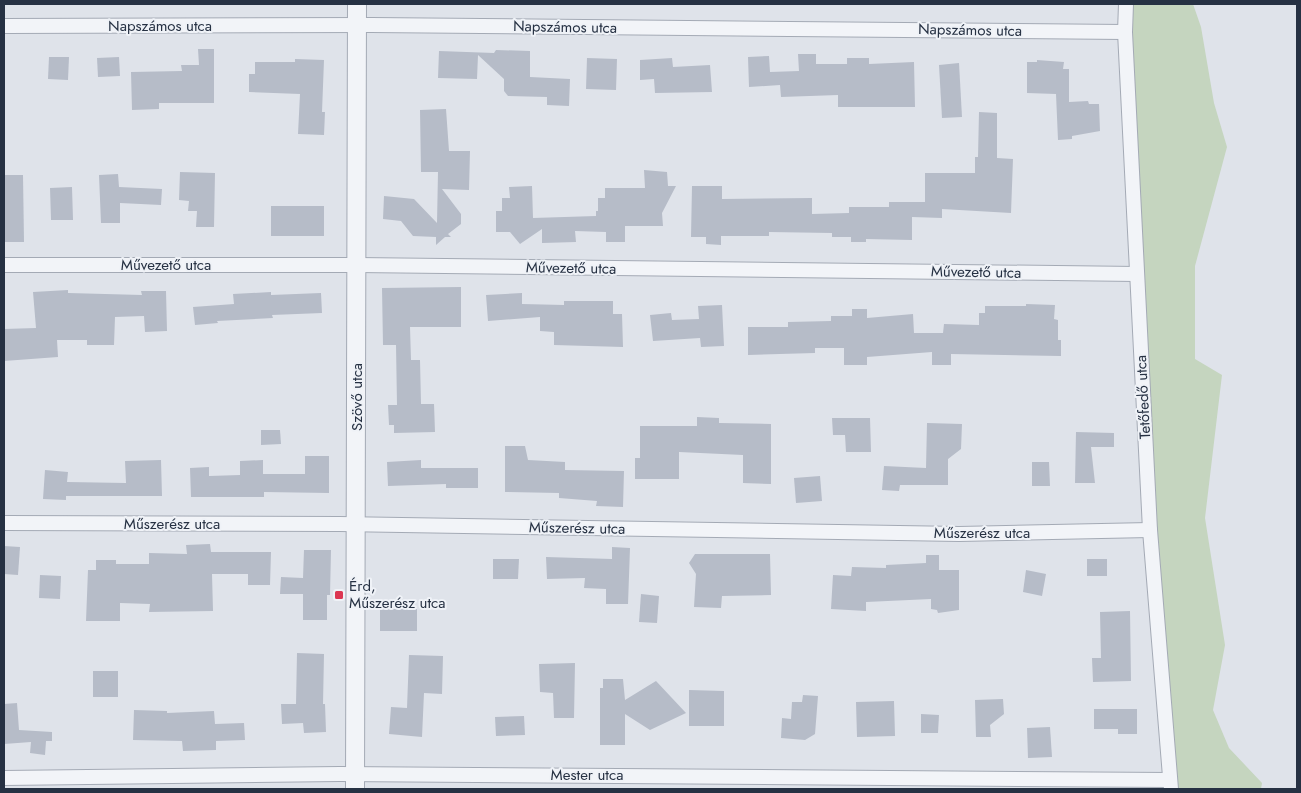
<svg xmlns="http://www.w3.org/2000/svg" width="1301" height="793" viewBox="0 0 1301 793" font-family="Jost,sans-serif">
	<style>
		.green { fill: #c5d5bf }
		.building { fill: #b6bcc8 }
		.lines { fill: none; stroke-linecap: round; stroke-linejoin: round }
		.minor-casing { stroke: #a4aab5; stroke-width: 16 }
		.tertiary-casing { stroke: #a4aab5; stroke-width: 20 }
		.minor { stroke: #f2f4f8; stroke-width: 14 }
		.tertiary { stroke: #f2f4f8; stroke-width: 18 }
		.poi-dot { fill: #dc3752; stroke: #eff2f7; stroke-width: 2 }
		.labels { text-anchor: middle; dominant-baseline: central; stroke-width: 4; stroke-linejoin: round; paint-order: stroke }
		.street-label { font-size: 15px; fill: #263143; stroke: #eff2f7 }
		.poi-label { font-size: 15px; fill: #263143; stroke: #eff2f7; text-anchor: start }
	</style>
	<rect width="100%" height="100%" fill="#dfe3ea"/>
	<path class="green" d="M1126 4H1193L1201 27 1214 103 1227 147 1195 266V359L1222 375 1205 518 1225 645 1213 710 1229 748 1262 783 1261 789H1171Z"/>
	<g class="building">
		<path d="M198 49H214V103H159V109L132 110 131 72 182 71 181 65H199Z"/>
		<path d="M496 50 530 51V77L570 79 569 106 547 105V97L508 96 504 91V79L478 55 477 79 438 78 439 51 494 53Z"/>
		<path d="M798 54H816V64H847V58H869V64L914 62 915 107H838V95L781 97 780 85 749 87 748 57 769 56 770 72 799 71Z"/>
		<path d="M49 57H69L68 80 48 79Z"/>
		<path d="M119 57 120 76 98 77 97 58Z"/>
		<path d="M587 58 617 59 616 90 586 89Z"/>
		<path d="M672 58 673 67 710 65 712 92 655 93 654 79 640 80V60Z"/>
		<path d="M295 59 324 60 322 112H325L324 135 298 134 300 94 249 92V74H255V62H295Z"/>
		<path d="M1037 60 1064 62 1063 69H1069V102L1088 101 1089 104H1099L1100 131 1072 136V139L1058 140 1056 94 1027 93V62H1037Z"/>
		<path d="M959 63 962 117 942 118 939 65Z"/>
		<path d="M446 109 449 151H470L469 190 442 189 461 214V224L448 234 451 237H445L436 245V237L413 236 401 221 383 219 384 196 414 199 437 223 438 172H421L420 110Z"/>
		<path d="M979 112 997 113V158L1013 159 1011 213 942 209V218L912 217V240L866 239V242H851V237H832V233L769 232V236H721V245L706 244V237H691L692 186H722V199L812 198V214L849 213V207H889V202H925V173H975V157H978Z"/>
		<path d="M644 170 667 172 668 186H676L662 213 663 226H625V242H606V232L575 231 576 242 542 243V229L520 244 510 232H496V211H502V198H510L509 187 532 186 533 218 596 216V211H598V198H605V188H645Z"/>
		<path d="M180 172 215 173 214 227H196L197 211H188L189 201 179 200Z"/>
		<path d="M118 174 119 187 162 189 161 205 120 203V223H101L99 175Z"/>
		<path d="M4 175H23L24 242H4Z"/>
		<path d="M72 187 73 220H51L50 188Z"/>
		<rect x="271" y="206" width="53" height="30"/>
		<path d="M461 287V327H410L411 360H420L421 404H434L435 432 394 433V425H389L388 405H397L396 345H383L382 288Z"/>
		<path d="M68 290V293L142 295 141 291H166L167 331 145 332 144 316 115 317 114 345H87V340H57L58 357 4 361V329L36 328 33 292Z"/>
		<path d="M271 292V295L321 293 322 313 272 315 273 318 217 321 218 323 195 325 193 307 234 304 233 294Z"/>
		<path d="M522 293V304L564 305V301H613V314H622L623 347 554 345V332L540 331V317L488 321 486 295Z"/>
		<path d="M1026 304 1055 305 1054 319 1058 320V340H1061V356L951 354V365H932V352L867 357V365H844V348H815V353L748 355V327H788V322L831 321V316H852V309H867V318L913 314 914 333H943L944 324 979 325V313H985V306H1026Z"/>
		<path d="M722 305 724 346 701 347 700 338 653 341 650 315 671 313 672 320 699 319 698 306Z"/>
		<path d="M697 417 719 418V423L771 424V484L743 483V455L679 452V479H635V458H640V426H697Z"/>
		<path d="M832 418H870L871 452H846L845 435H833Z"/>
		<path d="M927 423 962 424 961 449 948 459V485H900L899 491 882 490 884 466 926 468Z"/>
		<path d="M261 430H280L281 444 261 445Z"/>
		<path d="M1076 432 1114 433V447H1091L1095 483H1075Z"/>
		<path d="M505 446H525L528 460 565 462V470L624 471 623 507 596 506 597 501 559 498V493L505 492Z"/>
		<path d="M305 456H329V493L264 492V497H191L190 468 209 467V476L240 475V461L263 460V474H305Z"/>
		<path d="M161 460 162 496H66V500L43 499 45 470 68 472 67 482 126 483 125 461Z"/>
		<path d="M421 460V468H478V488H446V484L388 486 387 462Z"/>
		<path d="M1032 462H1049L1050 486H1032Z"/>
		<path d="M820 476 822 501 796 503 794 478Z"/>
		<path d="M210 544 211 552H271L270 585H248V574H212L213 611 149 612 150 604 120 603V621H86L88 570H96V560H116V564H149V553L187 554 186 545Z"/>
		<path d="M4 546 20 547 18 575 4 574Z"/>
		<path d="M612 547 630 548 628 604H606V589L584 588 585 578 547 579 546 557 612 559Z"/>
		<path d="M304 550H331L330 595H327V620H303V594H280L281 577 303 578Z"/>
		<path d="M695 554H770L771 595 722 596 721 608 694 607 696 574 689 563Z"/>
		<path d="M926 555H939V570H959V610L938 613 937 610 931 609V599L866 602V611L831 609 833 575 851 576 852 567 886 568V565L926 563Z"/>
		<path d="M493 559H519L518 579H493Z"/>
		<rect x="1087" y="559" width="20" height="17"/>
		<path d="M1026 570 1046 574 1042 596 1023 592Z"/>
		<path d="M40 575 61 576 60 599 39 598Z"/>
		<path d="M641 594 659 596 657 623 639 622Z"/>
		<rect x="380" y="609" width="37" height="22"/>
		<path d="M1130 611 1131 681 1093 682 1092 658H1101L1100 612Z"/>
		<path d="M297 653 324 654 323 704H325L326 732 304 733 303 723 282 724 281 704H296Z"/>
		<path d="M409 655 443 656 442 694 424 693 422 737 389 734 391 707 407 708Z"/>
		<path d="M575 663 574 718H554L553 693 540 692 539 664Z"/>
		<rect x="93" y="671" width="25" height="26"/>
		<path d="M603 679H623L625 700 656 681 686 713 650 730 625 714V745H600V688H603Z"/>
		<path d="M689 690 724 691V726H689Z"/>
		<path d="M803 695 818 696 815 734 805 740 781 738 782 718 791 719 792 702H802Z"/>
		<path d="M1003 699 1004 714 990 725 991 737H976L975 700Z"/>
		<path d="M894 701 895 736 857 737 856 702Z"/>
		<path d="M17 703 19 730 52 732V741H46L45 755 30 753 31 742 4 744V704Z"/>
		<path d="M1094 709H1137V734H1118V729H1094Z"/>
		<path d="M134 710 167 711V713L214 711 215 724 244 723 245 740 216 741V750L183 751 182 741 133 740Z"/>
		<path d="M921 714 939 715 938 733H921Z"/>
		<path d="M524 716 525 735 496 736 495 717Z"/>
		<path d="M1050 727 1052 757 1028 758 1027 728Z"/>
	</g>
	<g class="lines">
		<defs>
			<g id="minor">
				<path d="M1126 4 1125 32 1150 530 1171 789"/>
				<path d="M4 26 371 25 1125 32"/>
				<path d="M4 265H357L1137 274"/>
				<path d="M4 523 340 524 959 534 1150 530"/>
				<path d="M4 778 340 774 1170 780"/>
			</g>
			<path id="tertiary" d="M355 789 357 4"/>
		</defs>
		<use href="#minor" class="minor-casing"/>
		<use href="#tertiary" class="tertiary-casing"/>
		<use href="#minor" class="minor"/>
		<use href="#tertiary" class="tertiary"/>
	</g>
	<rect class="poi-dot" x="334" y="590" width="10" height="10" rx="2.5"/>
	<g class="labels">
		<g class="street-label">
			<text x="160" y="26">Napszámos utca</text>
			<text transform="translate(565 27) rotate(1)">Napszámos utca</text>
			<text transform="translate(970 30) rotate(1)">Napszámos utca</text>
			<text x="166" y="265">Művezető utca</text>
			<text transform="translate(571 268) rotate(1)">Művezető utca</text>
			<text transform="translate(976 272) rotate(1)">Művezető utca</text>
			<text transform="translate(357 397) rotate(-90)">Szövő utca</text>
			<text transform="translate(1143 397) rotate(-93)">Tetőfedő utca</text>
			<text x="172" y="524">Műszerész utca</text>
			<text transform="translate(577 528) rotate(1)">Műszerész utca</text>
			<text x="982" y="533">Műszerész utca</text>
			<text x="587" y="775">Mester utca</text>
		</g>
		<g class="poi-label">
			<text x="349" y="586">Érd,<tspan x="349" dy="17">Műszerész utca</tspan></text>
		</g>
	</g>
	<rect width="1301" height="793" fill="none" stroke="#263143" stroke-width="10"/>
</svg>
